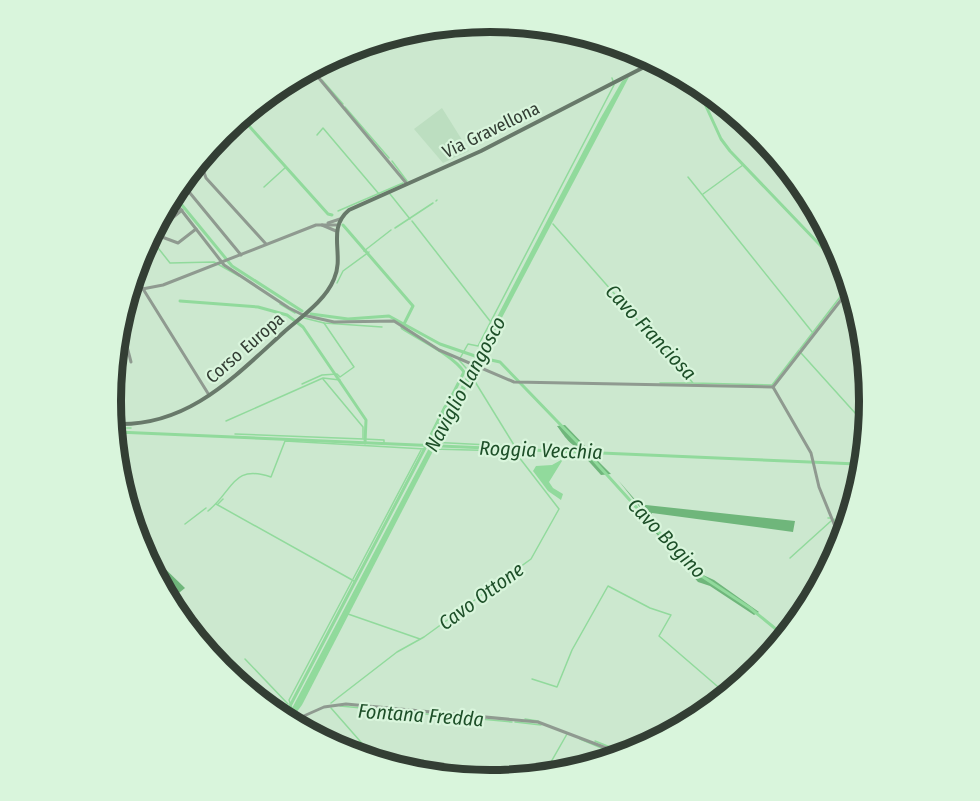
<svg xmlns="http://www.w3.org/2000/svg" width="980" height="801" viewBox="0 0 980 801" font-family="'Fira Sans Condensed',sans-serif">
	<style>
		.built { fill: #bcdec0 }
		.forest { fill: #6fb67b }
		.water { fill: #91da9c }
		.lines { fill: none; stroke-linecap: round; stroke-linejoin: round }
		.stream { stroke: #91da9c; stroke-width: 1.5 }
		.canal { stroke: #91da9c; stroke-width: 3 }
		.street { stroke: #8f9a90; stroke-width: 3 }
		.secondary { stroke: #68796a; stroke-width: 4 }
		.labels { text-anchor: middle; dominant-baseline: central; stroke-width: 4.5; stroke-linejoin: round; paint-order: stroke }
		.street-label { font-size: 18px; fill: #333e34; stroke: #d9f5dc }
		.water-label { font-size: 20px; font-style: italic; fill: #1d4f28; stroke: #d9f5dc }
		.rim { fill: none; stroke: #333e34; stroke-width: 8 }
	</style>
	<rect width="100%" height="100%" fill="#cce8cf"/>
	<path class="built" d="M442 108 469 151 443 163 414 129Z"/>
	<g class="forest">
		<path d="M565 425 589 450C572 450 566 438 557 426Z"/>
		<path d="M583 455H592L611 474 601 475Z"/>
		<path d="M618 480 638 503 646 505 795 521 793 532 652 513 650 521 701 574 714 580 759 612 754 615 710 586 698 582 647 523 650 520Z"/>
		<path d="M156 560 185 588 174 597 151 563Z"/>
	</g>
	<g class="water">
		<path d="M629 77 487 346 476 365 473 363 600 119 622 81Z"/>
		<path d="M473 364 476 369 438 441 435 444H431Z"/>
		<path d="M429 448H434L432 453 302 705 293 717 289 714Z"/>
		<path d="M561 460 562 461 549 482 553 488 563 494 561 500 548 491 533 471 536 466 552 465Z"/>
	</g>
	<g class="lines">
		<g class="stream">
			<path d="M612 78 613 81"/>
			<path d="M322 80 343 104"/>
			<path d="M345 107 389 158"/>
			<path d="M317 135 323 128 379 194"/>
			<path d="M392 161 407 181"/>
			<path d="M688 177 813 333"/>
			<path d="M264 187 286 167"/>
			<path d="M390 194 410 219"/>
			<path d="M703 194 743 165"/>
			<path d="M436 201 437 200"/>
			<path d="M338 211 403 183"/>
			<path d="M412 221 490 321"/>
			<path d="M553 224 693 383 772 385 799 350"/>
			<path d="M395 228 433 203"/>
			<path d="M151 239 170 263 214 262 239 276"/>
			<path d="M364 251 391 230"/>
			<path d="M337 283 343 271 369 252"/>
			<path d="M280 304 295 313"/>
			<path d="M304 318 324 323 382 327"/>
			<path d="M800 349 847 288"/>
			<path d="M801 353 865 424"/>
			<path d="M466 368 459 360 468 344 478 346 614 85"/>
			<path d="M323 379 363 427V438"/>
			<path d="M474 380 514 445"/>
			<path d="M660 383H692"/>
			<path d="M302 384 322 375 337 374 340 377 354 367 324 323"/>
			<path d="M226 421 323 378 340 380"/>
			<path d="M116 428H131"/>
			<path d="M235 434 364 439 384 440V443"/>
			<path d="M429 442 510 446 513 449"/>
			<path d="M425 445 444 407 449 401"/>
			<path d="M432 449 508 451"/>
			<path d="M216 504 354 581"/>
			<path d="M218 504 223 499"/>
			<path d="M208 511C234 490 232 464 271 477L285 441 425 449"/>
			<path d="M828 518H830"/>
			<path d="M834 519 842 538"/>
			<path d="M185 524 206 508"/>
			<path d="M834 527 840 546"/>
			<path d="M790 558 831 521"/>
			<path d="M353 579 421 450"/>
			<path d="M348 614 420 639"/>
			<path d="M245 659 288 704"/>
			<path d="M532 679 557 687 572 650 608 586 650 608 671 615 659 636 724 692"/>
			<path d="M331 703 397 652 424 637 531 559 559 509 515 452"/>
			<path d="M340 706 512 722"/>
			<path d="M331 708 374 757"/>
			<path d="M289 714 292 708 289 700 352 581"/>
			<path d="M525 719 538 721"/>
			<path d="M515 722 541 725"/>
			<path d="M580 739 618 755"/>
			<path d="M595 741 625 753"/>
			<path d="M416 765 423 760 431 768"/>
			<path d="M547 769 567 734"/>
		</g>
		<g class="canal">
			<path d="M700 93 721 139 730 151 843 269"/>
			<path d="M242 118 328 214 332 215"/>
			<path d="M177 199 232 266 302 311"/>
			<path d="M343 225 413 306 402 328C420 340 453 355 464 372L428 443"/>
			<path d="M180 301 258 307 287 315 303 327 366 420 365 443"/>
			<path d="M311 314 348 319 389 316 440 344 475 356"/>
			<path d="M482 358 500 362 583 448"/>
			<path d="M117 432 857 464"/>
			<path d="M589 455 694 571 750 608 782 634"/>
			<path d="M290 706 425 448"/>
		</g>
		<g class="street">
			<path d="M313 71 407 184"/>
			<path d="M201 164 206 178 266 244"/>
			<path d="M185 187 241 255"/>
			<path d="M175 202 224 265 289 308 303 315 334 322 394 321 439 350 514 382 773 387"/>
			<path d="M328 223 340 219"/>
			<path d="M322 225 336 231"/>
			<path d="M154 233 182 210"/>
			<path d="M154 234 178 243 196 229"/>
			<path d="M135 276 209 395"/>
			<path d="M132 291 163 285 316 225H337"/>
			<path d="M124 335 131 362"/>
			<path d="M841 541 819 487 811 453 773 387 848 291"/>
			<path d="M297 719 324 707 346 704 538 722 622 754"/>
		</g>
		<path class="secondary" d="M115 424C188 427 234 377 284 332 301 317 325 301 334 279 345 255 326 229 349 210L481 151 654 62"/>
	</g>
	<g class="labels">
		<g class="street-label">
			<text transform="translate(491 130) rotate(-26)">Via Gravellona</text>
			<text transform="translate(245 348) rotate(-41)">Corso Europa</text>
		</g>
		<g class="water-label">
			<text transform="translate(651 332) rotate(47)">Cavo Franciosa</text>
			<text transform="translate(465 384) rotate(-62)">Naviglio Langosco</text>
			<text transform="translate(541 450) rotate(2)">Roggia Vecchia</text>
			<text transform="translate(667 538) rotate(46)">Cavo Bogino</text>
			<text transform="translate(481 596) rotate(-36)">Cavo Ottone</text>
			<text transform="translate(421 715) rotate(4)">Fontana Fredda</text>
		</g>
	</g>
	<path d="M0 0H980V801H0ZM121 401a369 369 0 1 1 738 0a369 369 0 1 1-738 0Z" fill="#d9f5dc" fill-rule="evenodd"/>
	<path class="rim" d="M121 401a369 369 0 1 1 738 0a369 369 0 1 1-738 0Z"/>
</svg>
